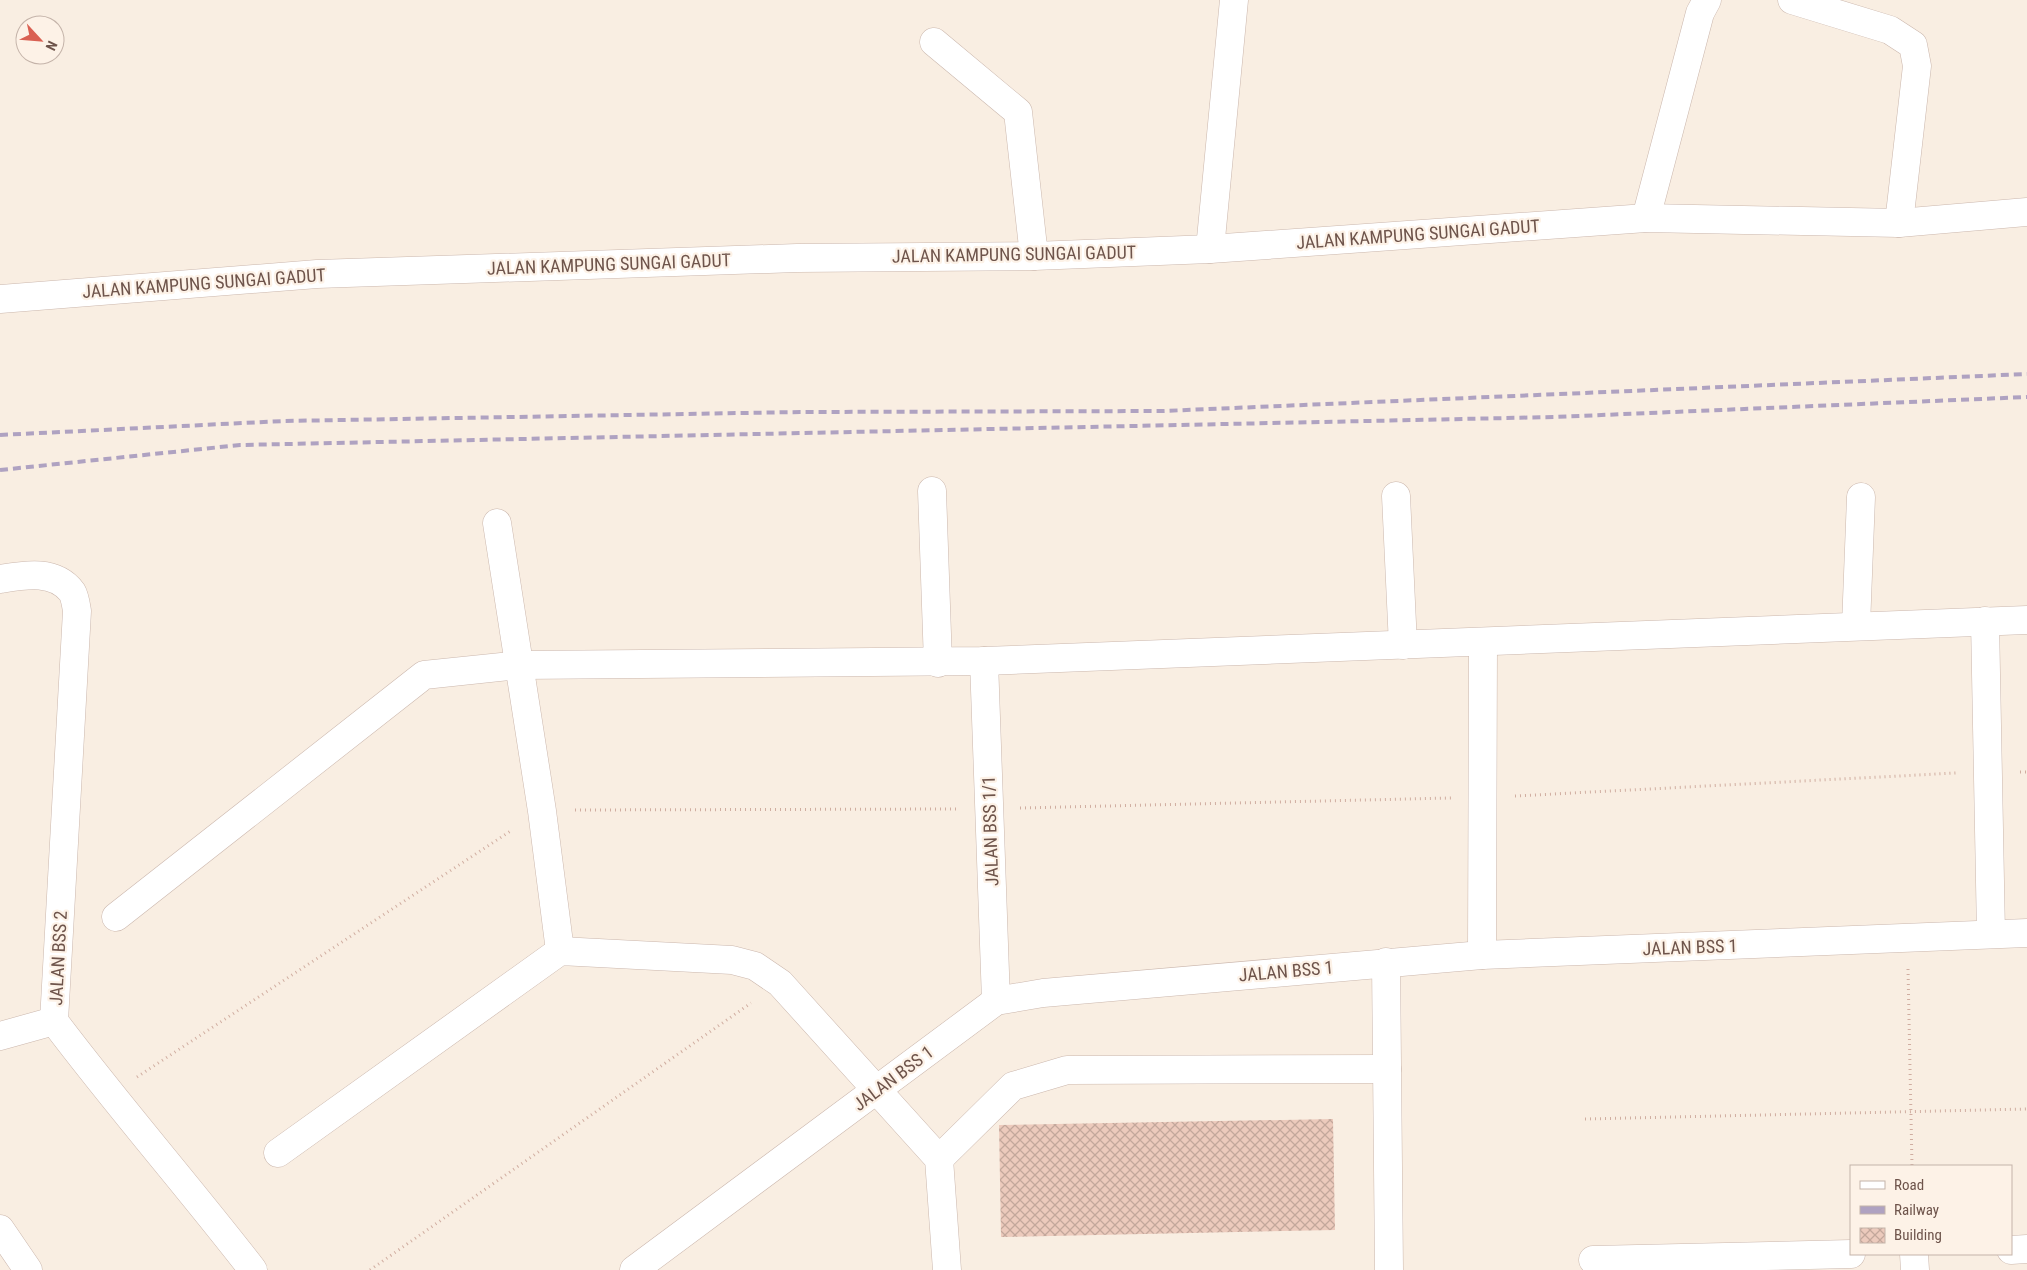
<svg xmlns="http://www.w3.org/2000/svg" width="2027" height="1270" viewBox="0 0 2027 1270" font-family="'Roboto Condensed',sans-serif">
	<style>
		.building { fill: url(#building-cross-hatch) }
		.lines { fill: none; stroke-linecap: round; stroke-linejoin: round }
		.minor-casing { stroke: #cbb7ad; stroke-width: 29 }
		.path { stroke: #d0ada0; stroke-width: 3; stroke-dasharray: 1 4; stroke-linecap: butt }
		.minor { stroke: #fff; stroke-width: 28 }
		.rail { stroke: #afa2c1; stroke-width: 4; stroke-dasharray: 8 5; stroke-linecap: butt }
		.labels { text-anchor: middle; dominant-baseline: central; stroke-width: 4.5; stroke-linejoin: round; paint-order: stroke }
		.street-label { font-size: 18px; fill: #6e544b; stroke: #fdf2e7 }
	</style>
	<defs>
		<pattern id="building-cross-hatch" width="8" height="8" patternUnits="userSpaceOnUse" patternTransform="scale(1.25)"><rect width="8" height="8" fill="#eccabc"/><path d="M0 0l8 8M0 8l8-8" fill="none" stroke="#c3a79b"/></pattern>
	</defs>
	<rect width="100%" height="100%" fill="#f9eee2"/>
	<path class="building" d="M1333 1119 1335 1230 1001 1237 999 1125Z"/>
	<g class="lines">
		<defs>
			<g id="minor">
				<path d="M1792 0 1890 30 1913 45 1917 66 1899 223"/>
				<path d="M934 42 1018 112 1034 256"/>
				<path d="M1646 218 1700 13 1707 0"/>
				<path d="M1210 249 1234 0"/>
				<path d="M0 299 317 274 797 258 1034 256 1210 249 1646 218 1899 223 2027 212"/>
				<path d="M932 491 938 663"/>
				<path d="M1396 496 1403 645"/>
				<path d="M497 523 542 811 560 951"/>
				<path d="M0 579C24 575 55 569 72 592 75 597 76 605 77 611L54 1021C118 1106 188 1186 253 1270"/>
				<path d="M1985 621 1991 934"/>
				<path d="M1856 626 1861 497"/>
				<path d="M984 661 996 1001"/>
				<path d="M116 917 424 675 520 665 984 661 2027 620"/>
				<path d="M1482 955 1483 642"/>
				<path d="M1386 962 1389 1270"/>
				<path d="M0 1036 54 1021"/>
				<path d="M278 1153 560 951 732 960 755 966 780 983 939 1159 947 1270"/>
				<path d="M939 1159 1013 1086 1067 1070 1387 1069"/>
				<path d="M0 1229 28 1270"/>
				<path d="M2011 1250 2027 1249"/>
				<path d="M1914 1254 1915 1270"/>
				<path d="M1593 1260 1851 1254"/>
				<path d="M634 1270 996 1001 1043 993 1482 955 2027 933"/>
			</g>
		</defs>
		<use href="#minor" class="minor-casing"/>
		<g class="path">
			<path d="M2020 772H2027"/>
			<path d="M1515 796 1956 773"/>
			<path d="M1020 808 1451 798"/>
			<path d="M575 810 957 809"/>
			<path d="M1908 969 1912 1166"/>
			<path d="M137 1077 512 830"/>
			<path d="M1585 1119 2027 1109"/>
			<path d="M370 1270 751 1003"/>
		</g>
		<use href="#minor" class="minor"/>
		<g class="rail">
			<path d="M0 435 284 421 800 412 1163 411 2027 374"/>
			<path d="M0 470 240 445 1555 417 2027 397"/>
		</g>
	</g>
	<g class="labels">
		<g class="street-label">
			<text transform="translate(1418 234) rotate(-4)">JALAN KAMPUNG SUNGAI GADUT</text>
			<text transform="translate(1014 254) rotate(-1)">JALAN KAMPUNG SUNGAI GADUT</text>
			<text transform="translate(609 264) rotate(-2)">JALAN KAMPUNG SUNGAI GADUT</text>
			<text transform="translate(204 283) rotate(-4)">JALAN KAMPUNG SUNGAI GADUT</text>
			<text transform="translate(990 831) rotate(-92)">JALAN BSS 1/1</text>
			<text transform="translate(1690 947) rotate(-2)">JALAN BSS 1</text>
			<text transform="translate(58 958) rotate(-87)">JALAN BSS 2</text>
			<text transform="translate(1286 971) rotate(-5)">JALAN BSS 1</text>
			<text transform="translate(893 1078) rotate(-37)">JALAN BSS 1</text>
		</g>
	</g>
	<rect x="1850" y="1165" width="162" height="90" fill="#fdf2e7" stroke="#c4b3a9"/>
	<rect x="1860" y="1181" width="25" height="8" fill="#ffffff" stroke="#c4b3a9"/>
	<text x="1894" y="1190" font-size="15" fill="#6e544b">Road</text>
	<rect x="1860" y="1206" width="25" height="8" fill="#afa2c1" stroke="#c4b3a9"/>
	<text x="1894" y="1215" font-size="15" fill="#6e544b">Railway</text>
	<rect x="1860" y="1228" width="25" height="15" fill="url(#building-cross-hatch)" stroke="#c4b3a9"/>
	<text x="1894" y="1240" font-size="15" fill="#6e544b">Building</text>
	<g transform="translate(40 40) rotate(116)"><circle r="24" fill="#fdf2e7" stroke="#c4b3a9"/>
	<path d="M0-4L9 19L0 12L-9 19Z" fill="#d96052"/>
	<text y="-8" font-size="14" font-weight="bold" text-anchor="middle" fill="#6e544b">N</text>
	</g>
</svg>
